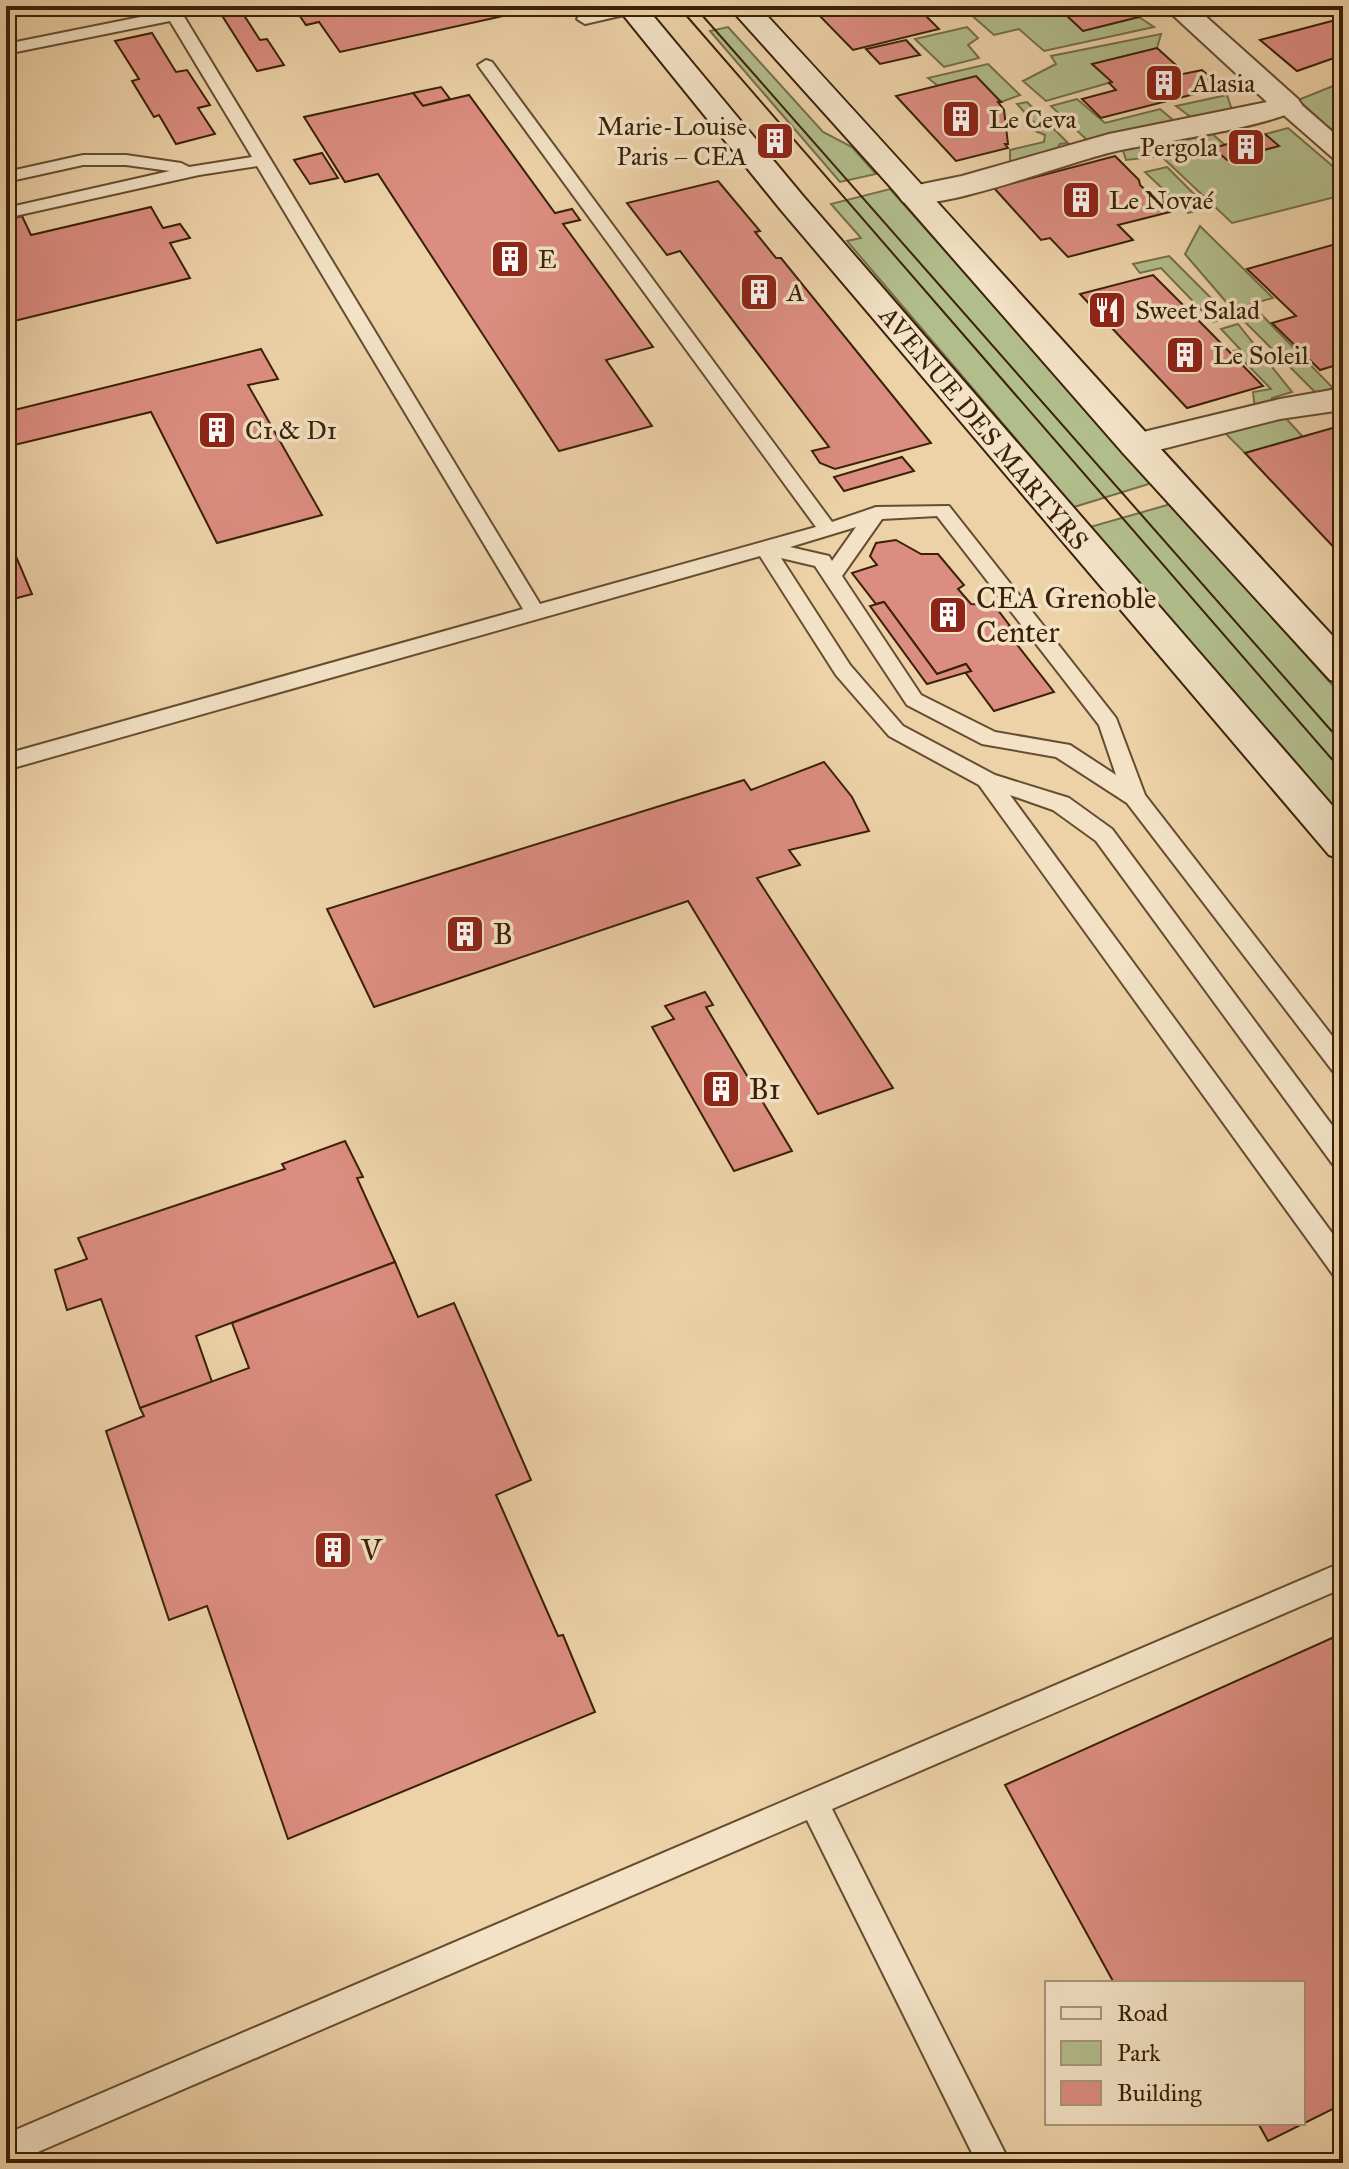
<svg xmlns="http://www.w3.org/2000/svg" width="1349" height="2169" viewBox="0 0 1349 2169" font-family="'IM FELL Great Primer',serif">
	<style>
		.green { fill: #b2bd8c; stroke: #766f4a; stroke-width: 2 }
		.building { fill: #dc8d81; stroke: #3a2108; stroke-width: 2 }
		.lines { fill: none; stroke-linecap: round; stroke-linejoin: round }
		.service-casing { stroke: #674d30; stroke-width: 4 }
		.pedestrian-casing { stroke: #674d30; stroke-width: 4 }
		.minor-casing { stroke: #674d30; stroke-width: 4 }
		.secondary-casing { stroke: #3a2108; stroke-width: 4 }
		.service { fill: #f3e2c6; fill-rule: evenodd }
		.pedestrian { fill: #f3e2c6; fill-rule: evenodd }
		.minor { fill: #f3e2c6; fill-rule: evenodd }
		.secondary { fill: #f3e2c6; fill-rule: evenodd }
		.tram { stroke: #3a2108; stroke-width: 2 }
		.labels { text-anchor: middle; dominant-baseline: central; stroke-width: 7; stroke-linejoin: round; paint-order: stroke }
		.far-poi-label { font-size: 26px; fill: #3a2108; stroke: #f3e2c6; text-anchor: start }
		.far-street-label { font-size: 26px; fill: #3a2108; stroke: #f3e2c6 }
		.poi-label { font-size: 30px; fill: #3a2108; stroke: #f3e2c6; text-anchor: start }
	</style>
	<rect width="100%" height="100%" fill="#edd2a8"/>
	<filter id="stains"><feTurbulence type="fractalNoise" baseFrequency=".0025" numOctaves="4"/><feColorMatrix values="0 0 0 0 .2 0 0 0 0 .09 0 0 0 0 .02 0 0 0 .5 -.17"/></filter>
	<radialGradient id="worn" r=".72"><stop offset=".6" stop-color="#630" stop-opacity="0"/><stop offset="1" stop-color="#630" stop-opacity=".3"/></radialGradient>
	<g class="green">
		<path d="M961 6H1081L1084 9 1065 14 1083 31 1139 17 1154 27 1044 51 1019 29 994 35Z"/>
		<path d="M728 27 823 132 852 147 876 174 840 182 710 31Z"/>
		<path d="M967 27 978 38 968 45 979 58 944 67 915 39Z"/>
		<path d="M1161 34 1157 48 1093 64 1112 82 1046 101 1023 81 1056 64 1051 56Z"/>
		<path d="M988 64 1020 95 1001 102 976 77 938 86 928 78Z"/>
		<path d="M1343 82V140L1298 100Z"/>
		<path d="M1227 95 1233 113 1196 121 1176 106Z"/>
		<path d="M1077 99 1105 123 1160 109 1179 125 1088 141 1051 106Z"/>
		<path d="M1027 102 1068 143 1060 144 1055 152 1010 167V150L1044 142 1045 135 1035 131 1040 129 1017 104Z"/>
		<path d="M1288 128 1343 175V195L1232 223 1161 156 1126 160 1121 144 1209 131 1225 145Z"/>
		<path d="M1167 167 1208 208 1188 213 1145 172Z"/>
		<path d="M890 189 1152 483 1074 507 847 241 861 238 831 204Z"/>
		<path d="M1200 226 1273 298 1251 304 1333 388 1317 394 1233 310 1185 254Z"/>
		<path d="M1169 256 1229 316 1213 322 1161 268 1140 273 1133 264Z"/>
		<path d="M1238 324 1292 392 1272 398V405L1255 409 1253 392 1271 389 1234 351 1240 349 1221 329Z"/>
		<path d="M1282 414 1303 437 1245 453 1222 430Z"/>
		<path d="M1171 504 1343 697V824L1090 527Z"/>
	</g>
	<g class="building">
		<path d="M216 6H238L260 40 267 39 284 65 257 71Z"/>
		<path d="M293 6H548L340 52 319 22 306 25Z"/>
		<path d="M916 6 939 29 853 50 811 7Z"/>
		<path d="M1081 6H1126L1139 17 1083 31 1065 14 1084 9Z"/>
		<path d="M1343 18V49L1335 52 1340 56 1297 71 1260 40Z"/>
		<path d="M152 33 176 72 187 70 210 105 198 108 215 134 176 144 159 115 154 117 132 81 139 79 115 41Z"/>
		<path d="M906 40 920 55 880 64 866 49Z"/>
		<path d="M1157 48 1177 66 1170 68 1178 75 1202 70 1222 87 1101 118 1082 99 1116 90 1109 83 1112 82 1092 64Z"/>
		<path d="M976 76 1001 102H998L1004 110 1008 144H1005L1008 148 956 161 896 96Z"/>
		<path d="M441 87 450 99 423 106 413 93Z"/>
		<path d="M413 93 423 106 469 95 555 213 572 209 580 220 563 224 653 347 606 360 652 426 559 451 378 174 345 182 304 117Z"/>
		<path d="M771 132 786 149 778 151 764 133Z"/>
		<path d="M1265 134 1279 146 1227 160 1213 148Z"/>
		<path d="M322 153 338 178 310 184 294 160Z"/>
		<path d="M1115 156 1139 180 1140 185 1170 212 1118 225 1133 240 1068 257 1050 238 1041 240 994 188Z"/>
		<path d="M718 181 760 231 755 232 776 258H781L931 443 835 469 820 463 812 451 829 447 680 251 667 255 627 203Z"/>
		<path d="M151 207 163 228 180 224 190 238 170 243 190 278 6 323V220L22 216 31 235Z"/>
		<path d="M1343 242V363L1320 370 1272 323 1296 316 1247 269Z"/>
		<path d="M1153 275 1206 328 1263 386 1187 408 1080 294Z"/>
		<path d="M261 349 278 379 248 385 322 515 217 543 151 412 6 447V412Z"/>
		<path d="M1343 425V554L1341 555 1245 453Z"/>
		<path d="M902 457 914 471 844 491 834 477Z"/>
		<path d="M6 533 32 594 6 601Z"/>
		<path d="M896 540 921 554H938L964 585 958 589 971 604 994 605 1010 626 1004 628 1054 692 994 711 965 672 971 671 966 664 937 674 884 602 876 604 852 573 877 565 870 556 876 543Z"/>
		<path d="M884 602 937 674 966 664 971 671 927 684 870 606Z"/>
		<path d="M824 762 852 797 869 831 789 850 800 865 757 878 893 1088 818 1114 688 901 374 1007 327 909 744 780 751 790Z"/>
		<path d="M705 992 713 1005 706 1007 792 1151 734 1171 652 1027 674 1019 665 1006Z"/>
		<path d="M345 1141 363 1177 357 1178 395 1262 196 1336 212 1382 140 1408 101 1299 67 1310 55 1270 87 1259 78 1238 285 1169 282 1164Z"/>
		<path d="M395 1262 418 1317 454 1303 531 1480 496 1495 558 1636 563 1635 595 1712 288 1839 207 1606 169 1620 106 1431 144 1416 140 1408 249 1368 232 1323Z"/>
		<path d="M1343 1633V2104L1268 2141 1258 2123H1303V1983H1114L1005 1785Z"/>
	</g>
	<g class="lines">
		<defs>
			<g id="service">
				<path d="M161 6H177L183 15 540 604 816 527 480 68 478 65 486 60 492 62 832 522 876 507 949 506 1116 718 1145 795 1343 1050V1076L1335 1074 1127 803 1056 757 982 744 907 705 815 566 781 558 850 665 903 726 995 775 1069 798 1112 829 1343 1140V1169L1334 1166 1096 841 1053 810 1010 795 1343 1248V1279L1334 1276 979 785 889 736 836 675 760 556 6 770V754L523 609 257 166 199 175 6 218V208L170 171 126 165H83L6 182V172L83 155H126L181 163 189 167 252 157 170 21 6 54V44L165 12ZM937 516 1099 725 1116 775 1070 745 995 732 921 695 842 576 882 519ZM856 527 832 561 829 556 790 547Z"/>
				<path d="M624 6H638L640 9 637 12 585 24 577 19 579 16Z"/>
				<path d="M1343 1562V1588L832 1809 1010 2163H977L807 1820 17 2161 6 2163V2134Z"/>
			</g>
			<path id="pedestrian" d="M1287 98 1296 100 1343 141V161L1334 159 1278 110 1275 105 1278 100Z"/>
			<g id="minor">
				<path d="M1163 6H1194L1298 99 1302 105C1289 124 1151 144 1121 150 1071 160 945 212 903 202L898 195 903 188 962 176 1109 134 1267 102Z"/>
				<path d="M1343 388V409L1335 411 1280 419 1135 456 1123 453 1118 445 1123 437 1135 434 1280 399Z"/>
			</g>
			<g id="secondary">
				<path d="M616 6H645L803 196 1343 818V860L1329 855 781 210Z"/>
				<path d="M728 6H758C954 218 1146 436 1343 647V684L1330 680 1123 453 888 184Z"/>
			</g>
		</defs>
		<use href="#service" class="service-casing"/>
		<use href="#pedestrian" class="pedestrian-casing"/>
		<use href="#minor" class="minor-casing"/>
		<use href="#secondary" class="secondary-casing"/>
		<use href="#service" class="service"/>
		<use href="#pedestrian" class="pedestrian"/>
		<use href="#minor" class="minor"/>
		<use href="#secondary" class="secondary"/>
		<g class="tram">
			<path d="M678 6 1343 772"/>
			<path d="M694 6 1343 744"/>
		</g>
	</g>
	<defs>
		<symbol id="building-square" viewBox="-11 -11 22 22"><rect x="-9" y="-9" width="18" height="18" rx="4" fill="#8f2418" stroke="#f3e2c6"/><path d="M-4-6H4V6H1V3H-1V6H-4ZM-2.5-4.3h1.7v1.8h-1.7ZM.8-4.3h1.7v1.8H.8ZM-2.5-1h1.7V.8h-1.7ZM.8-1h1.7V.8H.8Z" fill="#fff"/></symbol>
		<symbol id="restaurant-square" viewBox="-11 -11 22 22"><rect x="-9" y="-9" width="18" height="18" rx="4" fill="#8f2418" stroke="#f3e2c6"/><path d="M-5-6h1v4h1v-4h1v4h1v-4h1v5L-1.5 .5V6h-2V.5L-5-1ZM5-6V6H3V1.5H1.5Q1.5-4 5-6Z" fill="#fff"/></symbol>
	</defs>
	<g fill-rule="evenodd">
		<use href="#building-square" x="1142" y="61" width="44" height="44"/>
		<use href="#building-square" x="939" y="97" width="44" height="44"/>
		<use href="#building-square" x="753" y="119" width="44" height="44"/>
		<use href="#building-square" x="1224" y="125" width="44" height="44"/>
		<use href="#building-square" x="1059" y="178" width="44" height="44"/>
		<use href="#building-square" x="488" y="237" width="44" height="44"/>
		<use href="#building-square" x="737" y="270" width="44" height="44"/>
		<use href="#restaurant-square" x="1085" y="288" width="44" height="44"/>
		<use href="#building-square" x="1163" y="333" width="44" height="44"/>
		<use href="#building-square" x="195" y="408" width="44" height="44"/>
		<use href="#building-square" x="926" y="593" width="44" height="44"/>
		<use href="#building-square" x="443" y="912" width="44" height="44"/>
		<use href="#building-square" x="699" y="1067" width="44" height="44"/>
		<use href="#building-square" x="311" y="1528" width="44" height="44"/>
	</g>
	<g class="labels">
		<g class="far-poi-label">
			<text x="1192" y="83">Alasia</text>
			<text x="989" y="119">Le Ceva</text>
			<text x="747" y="126" text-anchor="end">Marie-Louise<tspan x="747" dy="30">Paris – CEA</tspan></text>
			<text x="1218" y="147" text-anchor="end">Pergola</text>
			<text x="1109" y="200">Le Novaé</text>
			<text x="538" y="259">E</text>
			<text x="787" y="292">A</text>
			<text x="1135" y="310">Sweet Salad</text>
			<text x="1213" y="355">Le Soleil</text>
			<text x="245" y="430">C1 &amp; D1</text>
		</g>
		<g class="far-street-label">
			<text transform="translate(984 428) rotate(50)">AVENUE DES MARTYRS</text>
		</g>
		<g class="poi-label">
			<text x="976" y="598">CEA Grenoble<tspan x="976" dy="34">Center</tspan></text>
			<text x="493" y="934">B</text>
			<text x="749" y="1089">B1</text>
			<text x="361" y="1550">V</text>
		</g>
	</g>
	<rect width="1349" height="2169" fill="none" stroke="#edd2a8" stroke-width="32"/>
	<rect x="8" y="8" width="1333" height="2153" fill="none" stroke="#3a2108" stroke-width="4"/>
	<rect x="16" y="16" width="1317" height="2137" fill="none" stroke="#3a2108" stroke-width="2"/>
	<rect x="1045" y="1981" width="260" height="144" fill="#f3e2c6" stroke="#a9957a" stroke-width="2"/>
	<rect x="1061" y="2007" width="40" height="12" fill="#f3e2c6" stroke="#a9957a" stroke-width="2"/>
	<text x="1117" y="2021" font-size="24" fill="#3a2108">Road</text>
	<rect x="1061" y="2041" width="40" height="24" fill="#b2bd8c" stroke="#a9957a" stroke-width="2"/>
	<text x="1117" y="2061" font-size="24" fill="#3a2108">Park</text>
	<rect x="1061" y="2081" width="40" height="24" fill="#dc8d81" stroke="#a9957a" stroke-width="2"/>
	<text x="1117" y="2101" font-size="24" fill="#3a2108">Building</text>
	<rect width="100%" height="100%" filter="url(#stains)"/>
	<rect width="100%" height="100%" fill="url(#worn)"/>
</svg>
